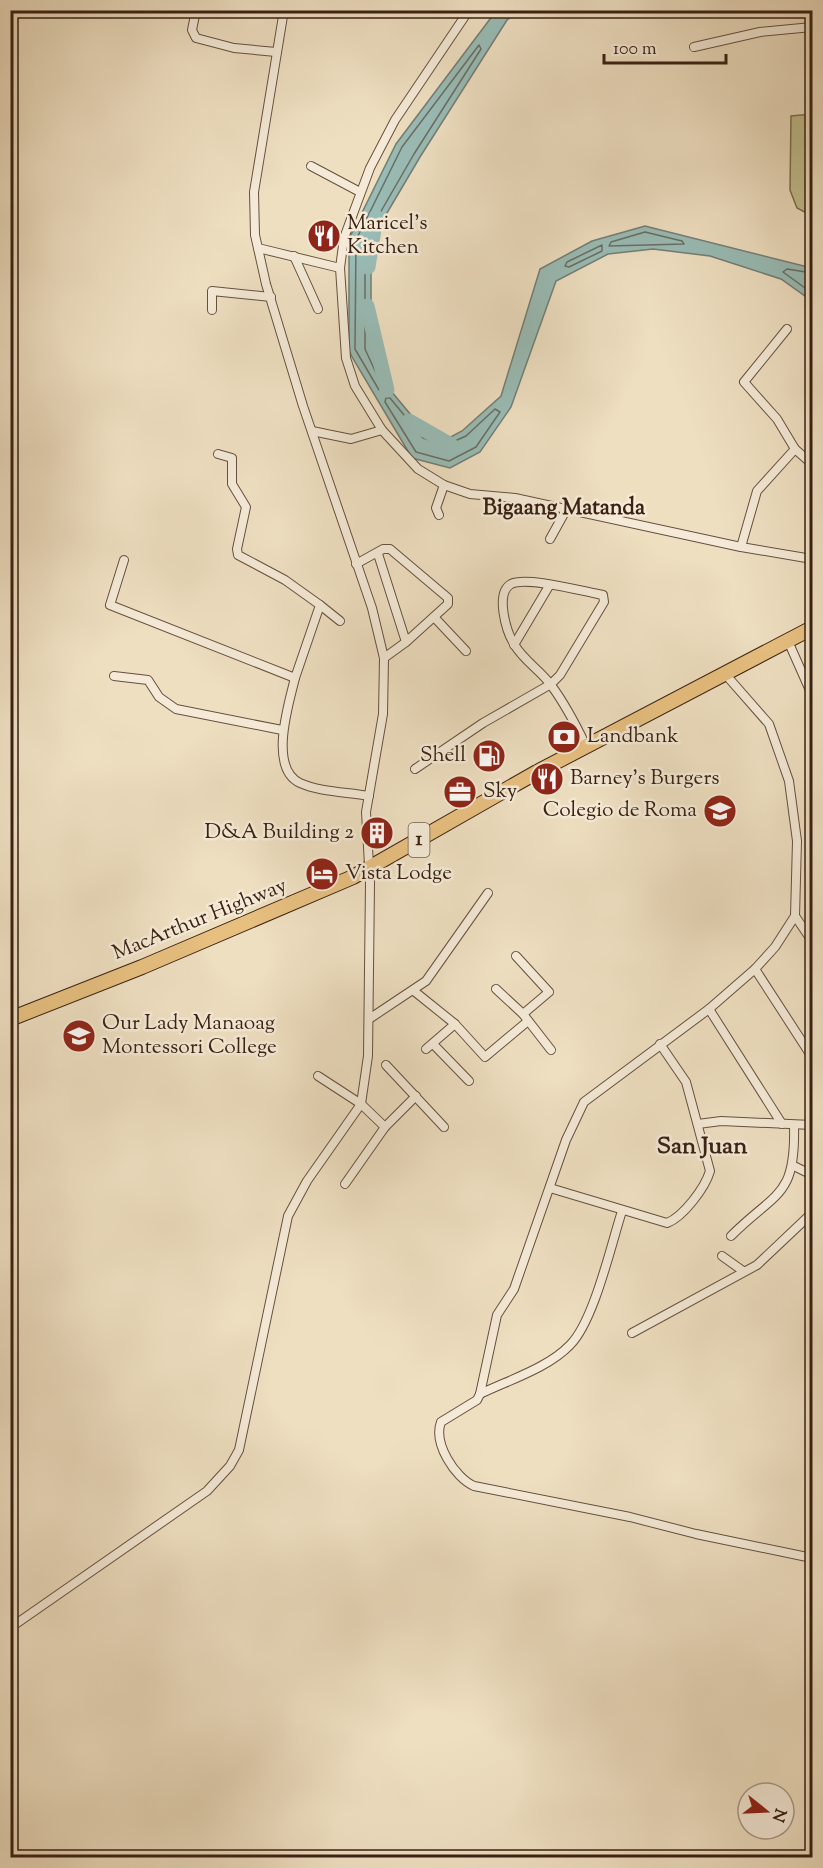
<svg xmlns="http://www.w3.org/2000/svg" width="823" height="1868" viewBox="0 0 823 1868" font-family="'Sorts Mill Goudy',serif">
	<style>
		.green { fill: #c1bf8d; stroke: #7d7050; stroke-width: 1.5 }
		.water { fill: #99bcb6; stroke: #737e75; stroke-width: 1.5 }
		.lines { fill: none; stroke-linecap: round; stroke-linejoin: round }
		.shore { stroke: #696e64; stroke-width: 1.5 }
		.river { stroke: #99bcb6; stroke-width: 15 }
		.street-casing { stroke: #66503e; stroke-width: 10 }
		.highway-casing { stroke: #392113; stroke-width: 16 }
		.street { stroke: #f4ead7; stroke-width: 8 }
		.highway { stroke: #e7c080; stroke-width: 14 }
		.labels { text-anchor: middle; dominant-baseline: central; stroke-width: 5; stroke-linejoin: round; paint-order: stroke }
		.shield { fill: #f4ead7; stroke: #715d4e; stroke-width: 1.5 }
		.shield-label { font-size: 20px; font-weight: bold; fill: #392113 }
		.poi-label { font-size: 21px; fill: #392113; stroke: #f4ead7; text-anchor: start }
		.street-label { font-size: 21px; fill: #392113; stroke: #f4ead7 }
		.neighbourhood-label { font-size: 22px; font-weight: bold; fill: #392113; stroke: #f4ead7 }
		.quarter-label { font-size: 24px; font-weight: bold; fill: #392113; stroke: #f4ead7 }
	</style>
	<rect width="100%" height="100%" fill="#eedfc1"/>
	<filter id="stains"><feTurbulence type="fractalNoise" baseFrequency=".00333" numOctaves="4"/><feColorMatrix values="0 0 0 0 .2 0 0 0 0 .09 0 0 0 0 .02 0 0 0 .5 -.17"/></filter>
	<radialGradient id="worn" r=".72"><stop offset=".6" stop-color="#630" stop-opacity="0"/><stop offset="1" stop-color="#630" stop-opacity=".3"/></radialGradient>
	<path class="green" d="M812 114V216L797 208 790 190 791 116Z"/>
	<path class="water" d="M496 11H518L507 20 420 157 371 240V348L391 391 427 434 447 439 462 431 501 396 540 269 592 241 645 226 812 268V301L781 279 710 256 653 249 608 254 556 281 511 407 480 452 450 468 412 458 352 357 349 350V239L396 144Z"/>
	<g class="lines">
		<g class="shore">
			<path d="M479 45 481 49 414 154 365 239V349L382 386 379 390 355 349 356 240 402 147Z"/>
			<path d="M645 232 682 241 684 244 609 246 611 242Z"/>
			<path d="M602 245V251L569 267 565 266 567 262Z"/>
			<path d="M812 273 787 269 783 272 812 293"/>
			<path d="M386 398H390L423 438 446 445 466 436 495 409 500 412 476 447 449 461 416 452 385 402Z"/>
		</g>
		<g class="river">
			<path d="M368 267 376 217"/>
			<path d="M367 306 387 390"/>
			<path d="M409 421 451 445"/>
		</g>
		<defs>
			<g id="street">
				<path d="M196 10 192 30 196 38 234 48 276 52"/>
				<path d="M469 10 395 120 370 168 344 238 340 268 346 358 355 386 382 430 418 469 444 485 470 494 515 498 741 547 812 559"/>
				<path d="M694 47 760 32 812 27"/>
				<path d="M311 166 360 192"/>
				<path d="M258 248 340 268"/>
				<path d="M294 256 318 309"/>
				<path d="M212 310V291L271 297"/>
				<path d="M787 329 744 382 777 419 795 449 812 464"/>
				<path d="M312 431 351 439 382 430"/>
				<path d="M218 454 232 458V484L246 507 237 549 238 555 285 580 320 605 295 678"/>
				<path d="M439 515 436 508 444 485"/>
				<path d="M550 539 566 510"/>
				<path d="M741 547 757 491 795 449"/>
				<path d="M378 554 406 642 384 658"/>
				<path d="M124 560 110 605 295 678C289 703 268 768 300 783 320 792 347 792 369 796"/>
				<path d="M356 564 383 549H390L448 598V604L406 642"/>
				<path d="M320 605 340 621"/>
				<path d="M434 617 466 651"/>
				<path d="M788 641 812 695"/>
				<path d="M514 645 549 586"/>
				<path d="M726 675 769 724 789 781 797 841 795 916 775 947 755 969 709 1009 584 1102 566 1140 514 1289 497 1315 480 1394 477 1400 441 1422C433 1443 455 1478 474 1486L630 1517 696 1534 812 1558"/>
				<path d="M114 676 148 680 159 697 176 709 282 730"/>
				<path d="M415 769 483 723 551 684 560 675 604 602 603 595 598 594C581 591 526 576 511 584 495 593 506 631 514 644 523 660 541 671 551 685 565 704 576 725 586 746"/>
				<path d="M795 916 812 941"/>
				<path d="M516 956 549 992 523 1014"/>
				<path d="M755 969 812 1057"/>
				<path d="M496 989 523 1014 551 1050"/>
				<path d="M414 991 455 1024 485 1057 528 1021"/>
				<path d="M709 1009 782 1124"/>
				<path d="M369 1019 426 981 488 893"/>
				<path d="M433 1044 469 1081"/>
				<path d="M426 1049 455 1024"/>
				<path d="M386 1065 444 1127"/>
				<path d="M318 1076 361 1104 385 1127"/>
				<path d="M698 1124 721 1121 812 1125"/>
				<path d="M794 1166 812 1175"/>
				<path d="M345 1184 385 1127 416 1096"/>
				<path d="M550 1188 667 1223C683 1217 705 1188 710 1171L686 1082 660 1044"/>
				<path d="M731 1236C776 1191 796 1198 794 1125"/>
				<path d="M722 1256 743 1271"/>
				<path d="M632 1333 757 1265 812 1213"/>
				<path d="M480 1394C509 1380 548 1368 570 1345 594 1321 611 1245 622 1211"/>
				<path d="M10 1628 207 1491 230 1466 239 1450 288 1216 307 1181 361 1104 368 1056 370 883 366 812 383 714 384 658 372 608 303 406 266 284 255 235 254 192 284 10"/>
			</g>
			<path id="highway" d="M10 1019 142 967 353 877 537 772 812 628"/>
		</defs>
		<use href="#street" class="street-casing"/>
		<use href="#highway" class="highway-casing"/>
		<use href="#street" class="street"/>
		<use href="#highway" class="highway"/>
	</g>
	<defs>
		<symbol id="restaurant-disc" viewBox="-11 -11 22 22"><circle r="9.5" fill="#8f2418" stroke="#f4ead7"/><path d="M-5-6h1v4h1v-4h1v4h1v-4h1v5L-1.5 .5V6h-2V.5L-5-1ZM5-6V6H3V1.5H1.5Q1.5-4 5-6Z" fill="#fff"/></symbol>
		<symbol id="bank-disc" viewBox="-11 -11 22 22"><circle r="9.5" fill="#8f2418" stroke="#f4ead7"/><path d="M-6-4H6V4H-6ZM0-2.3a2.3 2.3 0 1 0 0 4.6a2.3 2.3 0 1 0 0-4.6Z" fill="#fff"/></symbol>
		<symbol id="fuel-disc" viewBox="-11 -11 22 22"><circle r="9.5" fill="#8f2418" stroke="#f4ead7"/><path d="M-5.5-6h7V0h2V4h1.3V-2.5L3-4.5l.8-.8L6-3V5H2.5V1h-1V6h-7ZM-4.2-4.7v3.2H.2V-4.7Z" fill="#fff"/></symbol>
		<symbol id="office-disc" viewBox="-11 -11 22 22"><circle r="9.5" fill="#8f2418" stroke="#f4ead7"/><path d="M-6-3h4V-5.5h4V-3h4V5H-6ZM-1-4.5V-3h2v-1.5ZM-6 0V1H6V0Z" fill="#fff"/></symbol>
		<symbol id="university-disc" viewBox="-11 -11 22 22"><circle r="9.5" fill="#8f2418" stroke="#f4ead7"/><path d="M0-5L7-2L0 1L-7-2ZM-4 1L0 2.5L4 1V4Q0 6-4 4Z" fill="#fff"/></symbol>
		<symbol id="building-disc" viewBox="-11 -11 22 22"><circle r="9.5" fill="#8f2418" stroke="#f4ead7"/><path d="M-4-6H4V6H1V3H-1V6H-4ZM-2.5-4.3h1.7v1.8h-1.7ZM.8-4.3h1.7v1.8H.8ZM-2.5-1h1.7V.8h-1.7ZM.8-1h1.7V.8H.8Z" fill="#fff"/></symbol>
		<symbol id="hotel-disc" viewBox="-11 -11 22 22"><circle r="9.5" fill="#8f2418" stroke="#f4ead7"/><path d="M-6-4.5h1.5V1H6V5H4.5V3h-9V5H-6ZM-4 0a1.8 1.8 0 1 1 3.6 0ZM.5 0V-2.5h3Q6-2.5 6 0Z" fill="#fff"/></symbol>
	</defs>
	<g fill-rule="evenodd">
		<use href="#restaurant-disc" x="305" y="217" width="38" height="38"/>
		<use href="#bank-disc" x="545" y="718" width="38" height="38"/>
		<use href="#fuel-disc" x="470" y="737" width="38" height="38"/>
		<use href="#restaurant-disc" x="528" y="760" width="38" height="38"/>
		<use href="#office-disc" x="441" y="773" width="38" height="38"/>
		<use href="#university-disc" x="701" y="792" width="38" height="38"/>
		<use href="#building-disc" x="358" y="814" width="38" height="38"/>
		<use href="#hotel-disc" x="303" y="855" width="38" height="38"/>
		<use href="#university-disc" x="60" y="1017" width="38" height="38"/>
	</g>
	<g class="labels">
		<rect class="shield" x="408.5" y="823" width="21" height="34" rx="4.5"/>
		<g class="shield-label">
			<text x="419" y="840">1</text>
		</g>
		<g class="poi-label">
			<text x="347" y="224">Maricel's<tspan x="347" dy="24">Kitchen</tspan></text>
			<text x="587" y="737">Landbank</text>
			<text x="466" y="756" text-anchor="end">Shell</text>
			<text x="570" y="779">Barney’s Burgers</text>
			<text x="483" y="792">Sky</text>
			<text x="697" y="811" text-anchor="end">Colegio de Roma</text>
			<text x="354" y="833" text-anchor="end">D&amp;A Building 2</text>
			<text x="345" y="874">Vista Lodge</text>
			<text x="102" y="1024">Our Lady Manaoag<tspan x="102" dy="24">Montessori College</tspan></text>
		</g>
		<g class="street-label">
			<text transform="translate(200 920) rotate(-22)">MacArthur Highway</text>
		</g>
		<g class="neighbourhood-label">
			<text x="564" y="509">Bigaang Matanda</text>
		</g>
		<g class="quarter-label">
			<text x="702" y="1147">San Juan</text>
		</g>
	</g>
	<rect width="823" height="1868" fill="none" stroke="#eedfc1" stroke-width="36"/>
	<rect x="12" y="12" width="799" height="1844" fill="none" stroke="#392113" stroke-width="3"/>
	<rect x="18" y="18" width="787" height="1832" fill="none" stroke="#392113" stroke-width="1.5"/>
	<g transform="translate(766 1811) rotate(108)"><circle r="28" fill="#f4ead7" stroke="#a99a89" stroke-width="1.5"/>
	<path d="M0-4.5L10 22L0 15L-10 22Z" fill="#8f2418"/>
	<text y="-9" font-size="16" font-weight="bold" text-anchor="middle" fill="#392113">N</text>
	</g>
	<path d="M604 54v9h122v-9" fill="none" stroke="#392113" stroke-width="3"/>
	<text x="613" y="54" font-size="18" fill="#392113" stroke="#f4ead7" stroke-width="4.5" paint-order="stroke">100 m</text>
	<rect width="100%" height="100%" filter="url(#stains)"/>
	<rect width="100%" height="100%" fill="url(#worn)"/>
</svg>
